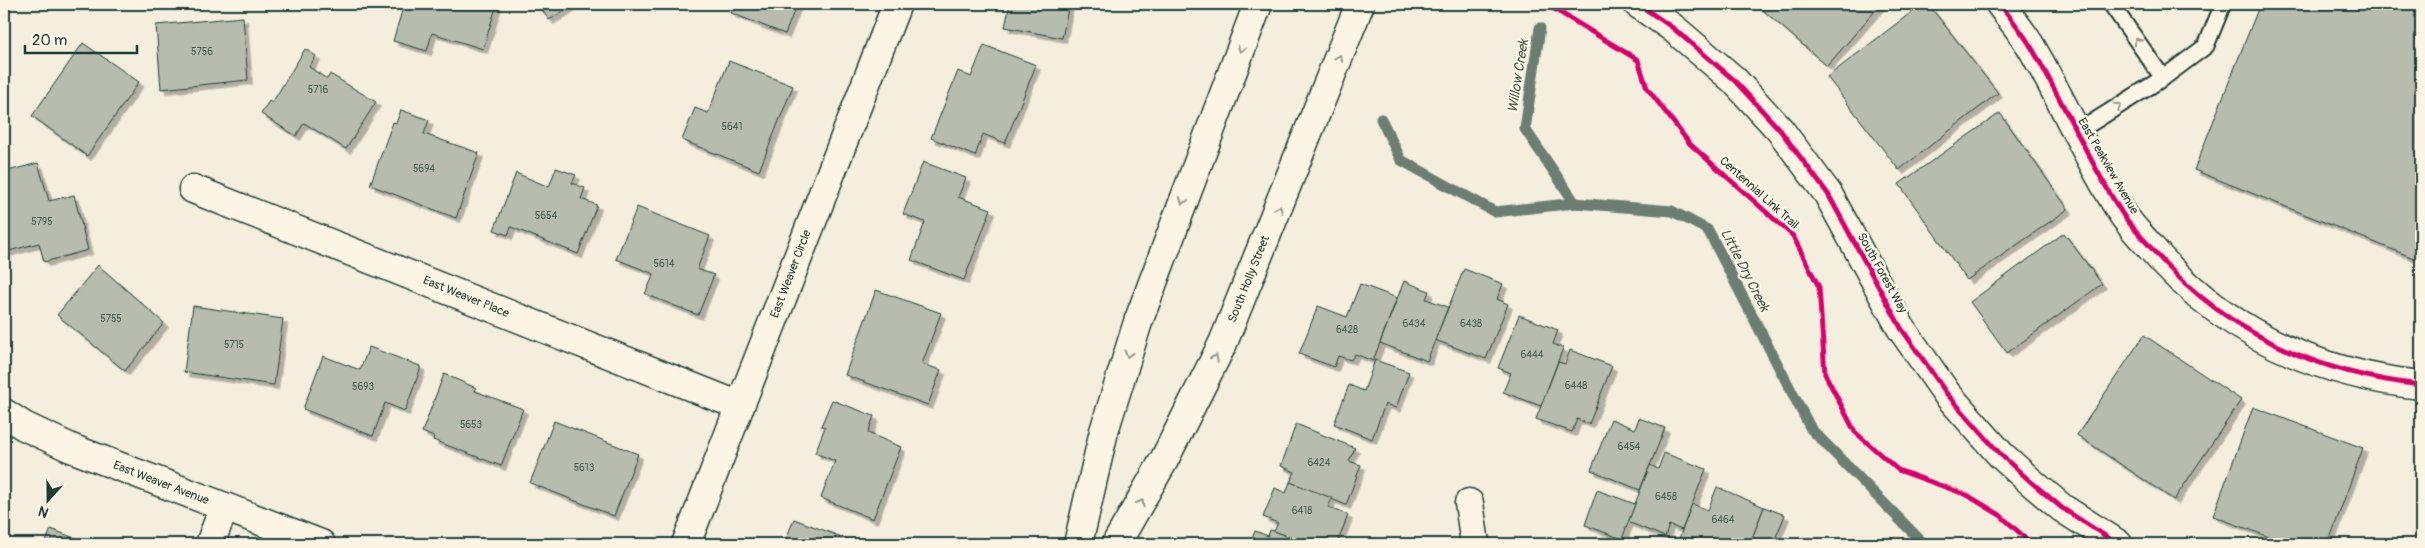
<svg xmlns="http://www.w3.org/2000/svg" width="2425" height="548" viewBox="0 0 2425 548" font-family="Pangolin,sans-serif">
	<style>
		.lines { fill: none; stroke-linecap: round; stroke-linejoin: round }
		.stream { stroke: #6c7d72; stroke-width: 11 }
		.building { fill: #b8bcae; stroke: #1f3d34; filter: url(#shadow) }
		.lane-casing { stroke: #1f3d34; stroke-width: 19 }
		.street-casing { stroke: #1f3d34; stroke-width: 31 }
		.secondary-casing { stroke: #1f3d34; stroke-width: 31 }
		.lane { stroke: #fcf5e5; stroke-width: 15 }
		.street { stroke: #fcf5e5; stroke-width: 28 }
		.secondary { stroke: #fcf5e5; stroke-width: 28 }
		.cycleway-casing { stroke: #fcf5e5; stroke-width: 8 }
		.cycleway { stroke: #d6006c; stroke-width: 5 }
		.oneway { stroke: #8e998c }
		.labels { text-anchor: middle; dominant-baseline: central; stroke-width: 5; stroke-linejoin: round; paint-order: stroke }
		.number-label { font-size: 10px; fill: #455d52 }
		.street-label { font-size: 12px; fill: #1f3d34; stroke: #fcf5e5 }
		.water-label { font-size: 14px; font-style: italic; fill: #465d53; stroke: #fcf5e5 }
	</style>
	<defs>
		<filter id="shadow"><feDropShadow dx="4.5" dy="4.5" stdDeviation="0" flood-color="#0004"/></filter>
	</defs>
	<rect width="100%" height="100%" fill="#f3eede"/>
	<filter id="ink" filterUnits="userSpaceOnUse"><feTurbulence type="fractalNoise" baseFrequency=".02" numOctaves="2"/><feDisplacementMap in="SourceGraphic" scale="10" xChannelSelector="R" yChannelSelector="G"/><feConvolveMatrix kernelMatrix="1 2 1 2 8 2 1 2 1" color-interpolation-filters="sRGB"/></filter>
	<g filter="url(#ink)">
		<g class="lines">
			<g class="stream">
				<path d="M1540 28 1525 129 1575 203"/>
				<path d="M1381 119 1401 160 1495 212 1575 203 1672 211 1708 230 1811 429 1924 544"/>
			</g>
		</g>
		<g class="building">
			<path d="M404 4H497L483 49 432 33 427 51 393 41Z"/>
			<path d="M538 4H575L549 20Z"/>
			<path d="M735 4H797L785 34 731 13Z"/>
			<path d="M1010 4H1069L1062 38 1005 27Z"/>
			<path d="M1756 4H1881L1827 66Z"/>
			<path d="M1922 4H1928L1998 93 1899 170 1827 77Z"/>
			<path d="M2260 4H2421V261L2194 170Z"/>
			<path d="M243 17 248 80 161 89 156 25Z"/>
			<path d="M83 43 139 82 87 156 32 116Z"/>
			<path d="M984 45 1036 65 1005 143 983 134 975 156 931 138 958 71 971 77Z"/>
			<path d="M305 49 316 56 309 67 327 79 330 74 376 102 346 149 304 123 296 136 261 114 269 101 272 103Z"/>
			<path d="M729 61 793 86 759 171 682 140 695 108 708 113Z"/>
			<path d="M401 110 429 120 424 134 479 153 456 218 370 185 393 122 396 123Z"/>
			<path d="M2000 113 2068 209 1967 280 1899 184Z"/>
			<path d="M923 162 966 178 958 197 991 209 964 280 911 260 925 222 903 214Z"/>
			<path d="M38 163 49 201 74 195 88 250 44 262 39 243 5 252 6 255 4 256V172Z"/>
			<path d="M556 168 576 175 572 183 585 188 581 199 597 205 578 254 511 227 508 235 494 230 516 173 549 187Z"/>
			<path d="M637 207 710 236 697 269 714 275 698 315 645 294 654 274 616 259Z"/>
			<path d="M2064 233 2102 284 2007 353 1970 302Z"/>
			<path d="M98 265 164 323 125 371 57 315Z"/>
			<path d="M1464 269 1503 284 1497 299 1508 304 1486 359 1435 340Z"/>
			<path d="M1404 281 1429 291 1426 299 1448 307 1427 361 1380 343Z"/>
			<path d="M1360 284 1397 298 1373 361 1355 354 1351 360 1338 356 1334 367 1299 354 1318 306 1347 317Z"/>
			<path d="M876 290 941 313 922 364 941 370 928 405 845 375Z"/>
			<path d="M193 306 283 319 274 385 184 372Z"/>
			<path d="M1519 315 1558 330 1553 344 1563 348 1541 406 1503 392 1511 373 1498 368Z"/>
			<path d="M2144 335 2241 400 2174 500 2077 435Z"/>
			<path d="M369 347 420 366V370L405 411 385 403 373 436 303 409 323 356 360 370Z"/>
			<path d="M1570 350 1612 366 1589 424 1577 419 1572 432 1536 419 1558 362 1565 364Z"/>
			<path d="M1375 360 1409 372 1396 408 1385 404 1372 439 1334 424 1349 385 1364 391Z"/>
			<path d="M444 374 476 388 475 391 523 409 501 466 433 440 434 437 422 432Z"/>
			<path d="M832 400 874 416 868 433 901 447 873 519 821 498 835 461 815 453 825 427 821 426Z"/>
			<path d="M2253 407 2363 448 2328 544H2288L2213 516Z"/>
			<path d="M1639 418 1665 428 1640 490 1591 470 1611 419 1635 429Z"/>
			<path d="M554 421 638 454 614 516 530 483Z"/>
			<path d="M1296 424 1355 448 1349 461 1361 465 1346 505 1290 482 1295 472 1281 466Z"/>
			<path d="M1664 453 1706 469 1682 530 1669 525 1665 537 1628 522 1650 465 1658 469Z"/>
			<path d="M1290 482 1332 498 1328 507 1348 515 1337 544H1308L1274 531 1278 523 1263 517 1275 488 1286 493Z"/>
			<path d="M1717 487 1764 507 1750 544H1677L1692 504 1708 510Z"/>
			<path d="M1597 490 1635 504 1622 539 1585 525Z"/>
			<path d="M1764 507 1785 515 1773 544H1750Z"/>
			<path d="M794 519 855 542 854 544H784Z"/>
			<path d="M51 529 90 544H45Z"/>
			<path d="M1270 530 1274 531 1308 544H1250L1255 531 1268 536Z"/>
		</g>
		<g class="lines">
			<defs>
				<g id="lane">
					<path d="M2111 4 2163 78"/>
					<path d="M2077 132 2163 78 2206 46 2223 4"/>
				</g>
				<g id="street">
					<path d="M1638 4 1673 28 1734 80 1780 130 1828 194 1901 328 1947 394 2001 455 2030 481 2062 508 2118 544"/>
					<path d="M2000 4C2011 19 2024 34 2033 50 2063 102 2088 159 2120 210 2127 222 2137 232 2146 242 2217 328 2312 373 2421 385"/>
					<path d="M193 189 740 406"/>
					<path d="M4 413 24 426 71 448 321 544"/>
					<path d="M1469 503 1475 544"/>
					<path d="M210 544 224 507"/>
					<path d="M686 544 897 4"/>
				</g>
				<g id="secondary">
					<path d="M1078 544 1104 431 1138 322 1258 4"/>
					<path d="M1116 544 1164 460 1223 343 1360 4"/>
				</g>
			</defs>
			<use href="#lane" class="lane-casing"/>
			<use href="#street" class="street-casing"/>
			<use href="#secondary" class="secondary-casing"/>
			<use href="#lane" class="lane"/>
			<use href="#street" class="street"/>
			<use href="#secondary" class="secondary"/>
			<defs>
				<g id="cycleway">
					<path d="M1542 4 1556 10 1638 60 1647 88 1690 144 1793 236 1819 287 1825 374 1855 432 1898 470 1967 495 2000 515 2032 544"/>
					<path d="M1638 4 1673 28 1734 80 1780 130 1828 194 1901 328 1947 394 2001 455 2030 481 2062 508 2118 544"/>
					<path d="M2000 4C2011 19 2024 34 2033 50 2063 102 2088 159 2120 210 2127 222 2137 232 2146 242 2217 328 2312 373 2421 385"/>
				</g>
			</defs>
			<use href="#cycleway" class="cycleway-casing"/>
			<use href="#cycleway" class="cycleway"/>
		</g>
		<defs><path id="oneway-chevron" d="M-2-3.5L2.5 0L-2 3.5" fill="none" stroke-width="1.6" stroke-linecap="round" stroke-linejoin="round" transform="scale(1.25)"/></defs>
		<g class="oneway">
			<use href="#oneway-chevron" transform="translate(2137 41) rotate(-125)"/>
			<use href="#oneway-chevron" transform="translate(1241 49) rotate(111)"/>
			<use href="#oneway-chevron" transform="translate(1339 58) rotate(-69)"/>
			<use href="#oneway-chevron" transform="translate(2118 106) rotate(-32)"/>
			<use href="#oneway-chevron" transform="translate(1183 201) rotate(111)"/>
			<use href="#oneway-chevron" transform="translate(1279 209) rotate(-68)"/>
			<use href="#oneway-chevron" transform="translate(1128 354) rotate(107)"/>
			<use href="#oneway-chevron" transform="translate(1215 358) rotate(-63)"/>
			<use href="#oneway-chevron" transform="translate(1141 503) rotate(-61)"/>
		</g>
	</g>
	<g class="labels">
		<g class="number-label">
			<text x="202" y="52">5756</text>
			<text x="318" y="90">5716</text>
			<text x="732" y="127">5641</text>
			<text x="424" y="169">5694</text>
			<text x="546" y="216">5654</text>
			<text x="42" y="222">5795</text>
			<text x="664" y="264">5614</text>
			<text x="111" y="319">5755</text>
			<text x="1414" y="324">6434</text>
			<text x="1471" y="324">6438</text>
			<text x="1347" y="330">6428</text>
			<text x="234" y="345">5715</text>
			<text x="1532" y="355">6444</text>
			<text x="1576" y="386">6448</text>
			<text x="363" y="387">5693</text>
			<text x="471" y="425">5653</text>
			<text x="1629" y="447">6454</text>
			<text x="1319" y="463">6424</text>
			<text x="584" y="468">5613</text>
			<text x="1666" y="497">6458</text>
			<text x="1302" y="511">6418</text>
			<text x="1723" y="520">6464</text>
		</g>
		<g class="street-label">
			<text transform="translate(2108 166) rotate(60)">East Peakview Avenue</text>
			<text transform="translate(1759 193) rotate(42)">Centennial Link Trail</text>
			<text transform="translate(1882 273) rotate(61)">South Forest Way</text>
			<text transform="translate(791 274) rotate(-69)">East Weaver Circle</text>
			<text transform="translate(1249 279) rotate(-68)">South Holly Street</text>
			<text transform="translate(466 297) rotate(22)">East Weaver Place</text>
			<text transform="translate(161 483) rotate(21)">East Weaver Avenue</text>
		</g>
		<g class="water-label">
			<text transform="translate(1518 76) rotate(-81)">Willow Creek</text>
			<text transform="translate(1745 270) rotate(63)">Little Dry Creek</text>
		</g>
	</g>
	<rect width="2425" height="548" fill="none" stroke="#fcf5e5" stroke-width="20"/>
	<rect x="10" y="10" width="2405" height="528" fill="none" stroke="#1f3d34" stroke-width="2" filter="url(#ink)"/>
	<g transform="translate(48 500) rotate(201)" stroke="#fcf5e5" stroke-width="4" paint-order="stroke">
	<path d="M0-4L9 19L0 12L-9 19Z" fill="#1f3d34"/>
	<text y="-8" font-size="14" font-weight="bold" text-anchor="middle" fill="#1f3d34">N</text>
	</g>
	<path d="M25 45v8h112v-8" fill="none" stroke="#1f3d34" stroke-width="2.5"/>
	<text x="32" y="45" font-size="15" fill="#1f3d34" stroke="#fcf5e5" stroke-width="4" paint-order="stroke">20 m</text>
</svg>
